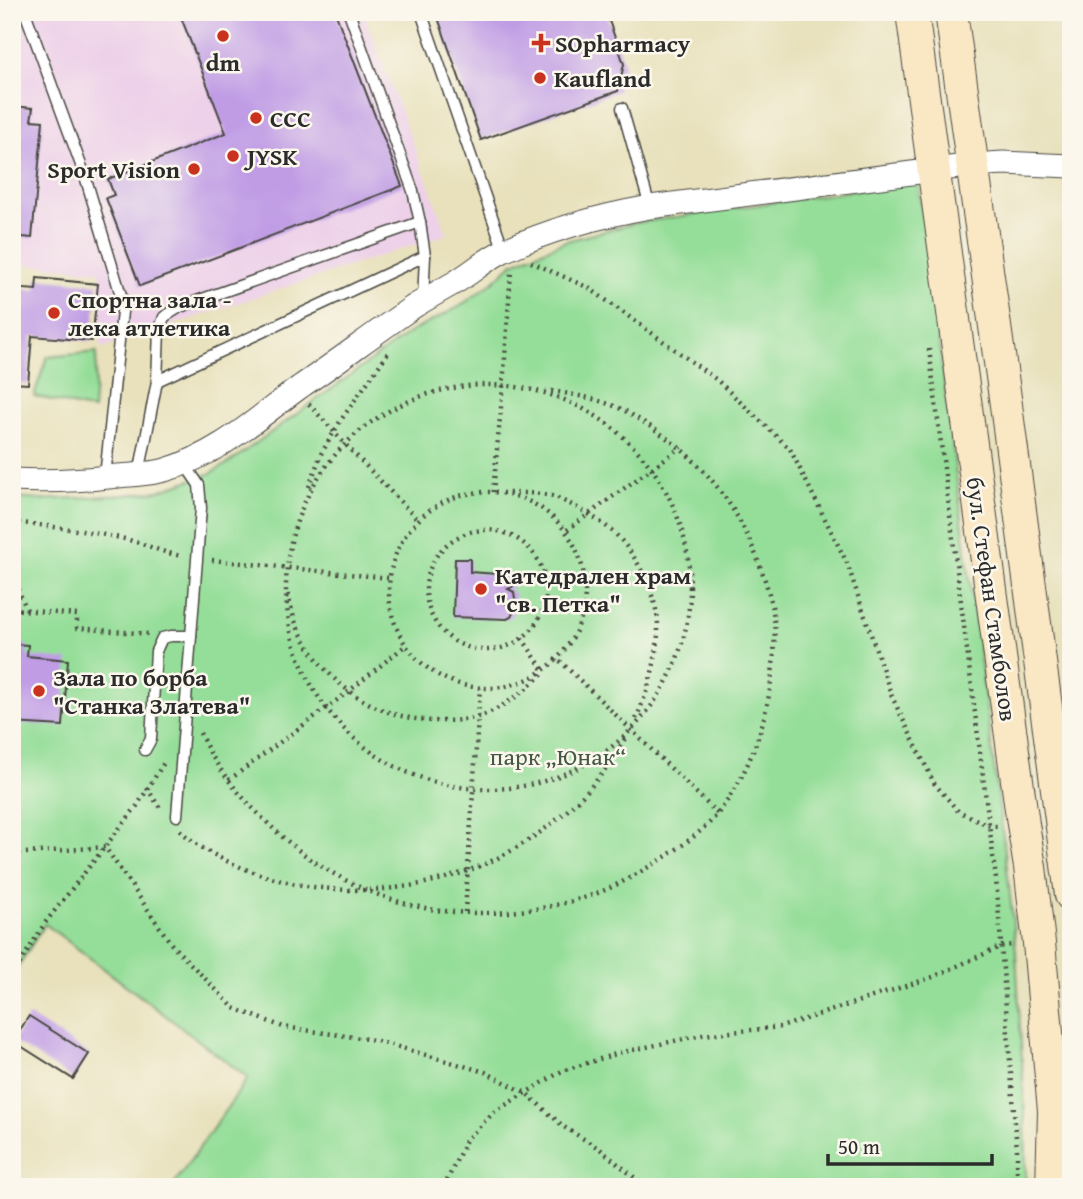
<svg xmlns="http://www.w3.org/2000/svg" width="1083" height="1199" viewBox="0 0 1083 1199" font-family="'Gentium Book Plus',serif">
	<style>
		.built { fill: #edd0e9 }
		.green { fill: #95de99; stroke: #608462; stroke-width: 2 }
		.building { fill: #c09ce5 }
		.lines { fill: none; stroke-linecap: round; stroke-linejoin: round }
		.service-casing { stroke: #474641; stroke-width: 13 }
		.minor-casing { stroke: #474641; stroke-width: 25 }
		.secondary-casing { stroke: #474641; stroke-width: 34 }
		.path { stroke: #474641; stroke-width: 4.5; stroke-dasharray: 2 5; stroke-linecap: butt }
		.service { stroke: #fff; stroke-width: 10 }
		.minor { stroke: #fff; stroke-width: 23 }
		.secondary { stroke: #fae7c3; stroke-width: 32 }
		.poi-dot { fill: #c8321e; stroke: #fbf7ec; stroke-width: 2.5 }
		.labels { text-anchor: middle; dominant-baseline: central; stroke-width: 5; stroke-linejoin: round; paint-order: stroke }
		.poi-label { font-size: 24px; font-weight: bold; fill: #2b2b2b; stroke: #fbf7ec; text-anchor: start }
		.street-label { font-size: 24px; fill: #2b2b2b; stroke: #fbf7ec }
		.park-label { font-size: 24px; fill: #465846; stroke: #fbf7ec }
	</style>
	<rect width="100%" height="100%" fill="#fbf7ec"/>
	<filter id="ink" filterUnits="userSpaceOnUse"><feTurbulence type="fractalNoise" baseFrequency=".0143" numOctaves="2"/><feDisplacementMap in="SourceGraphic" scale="14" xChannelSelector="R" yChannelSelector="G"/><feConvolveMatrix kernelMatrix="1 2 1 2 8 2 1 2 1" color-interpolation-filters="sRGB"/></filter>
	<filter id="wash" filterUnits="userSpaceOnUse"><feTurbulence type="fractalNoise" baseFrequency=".00686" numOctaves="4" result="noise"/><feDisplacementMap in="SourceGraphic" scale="28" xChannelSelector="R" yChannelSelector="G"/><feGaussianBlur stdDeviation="1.57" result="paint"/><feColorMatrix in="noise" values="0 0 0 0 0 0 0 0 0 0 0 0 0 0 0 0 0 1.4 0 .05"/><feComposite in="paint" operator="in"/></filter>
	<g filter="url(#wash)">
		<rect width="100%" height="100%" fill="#e8e1bc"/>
		<path class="built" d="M12 12H363L447 234 101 348 100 271 12 263Z"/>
		<g class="green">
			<path d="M918 181 1007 867 1016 952 1025 1116 1026 1187H172L248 1078 45 924 12 976V498L42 500 126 495 158 491 209 474 227 464 412 331 459 307 493 282 513 263 566 241 636 223Z"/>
			<path d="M97 352 93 410 34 396 47 357Z"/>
		</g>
		<g id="blocks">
			<g class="building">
				<path d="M179 12H335L402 186 140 286 106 198 114 195 108 179 226 133Z"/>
				<path d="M436 12H606L624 64 618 91 481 140Z"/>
				<path d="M12 106 33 108 31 120 43 121 32 238 12 236Z"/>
				<path d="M37 278 98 284 92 341 32 336 28 384 12 383V288L36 290Z"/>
				<path d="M455 559H470V572L512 575 515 579V584L512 587 508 589 514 592 515 599 511 603 506 604 512 608 513 613 511 617 507 619 453 617Z"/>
				<path d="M12 644 28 645 27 656 68 660 63 726 12 723Z"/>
				<path d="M29 1016 89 1054 73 1079 13 1041Z"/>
			</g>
		</g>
	</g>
	<g filter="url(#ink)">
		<use href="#blocks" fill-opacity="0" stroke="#474641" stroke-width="2"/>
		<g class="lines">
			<defs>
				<g id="service">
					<path d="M25 12 85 176 123 302 105 477"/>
					<path d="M349 12 413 191 420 222 425 256 423 301"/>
					<path d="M421 12 504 251"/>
					<path d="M635 12H640"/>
					<path d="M622 108 650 207"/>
					<path d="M157 381 425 256"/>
					<path d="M139 474 157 381 159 331 164 317 180 307 420 222"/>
					<path d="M145 750 151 739 156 651 162 638 171 636H191"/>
					<path d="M177 816 201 508 199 485 184 463"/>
				</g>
				<path id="minor" d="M12 480C47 482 83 480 118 476 134 475 150 474 165 470 218 455 257 418 300 387 338 361 375 333 413 307 426 299 440 291 454 283 471 273 485 260 503 251 549 230 599 216 650 207L973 165 1003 163 1071 166"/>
				<g id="secondary">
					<path d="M912 12 1023 824 1030 867 1039 943 1054 1111 1052 1187"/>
					<path d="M951 12 1006 405 1071 895"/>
				</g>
			</defs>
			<use href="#service" class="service-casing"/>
			<use href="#minor" class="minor-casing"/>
			<use href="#secondary" class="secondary-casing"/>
			<g class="path">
				<path d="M531 262 589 288 717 380 790 449 847 563 892 697 934 783 958 811 990 826H999"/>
				<path d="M929 349 996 879 1017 1150V1187"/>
				<circle cx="488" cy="587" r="202"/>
				<path d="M309 404 345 444 418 520"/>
				<path d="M309 487 321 454 341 420 388 353"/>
				<circle cx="487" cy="590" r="98"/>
				<path d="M493 492 503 386 511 271"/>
				<path d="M502 493C519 493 539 492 556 497 560 499 565 502 570 504 584 511 599 520 611 530 634 550 651 584 657 614 662 646 648 694 634 723"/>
				<path d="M12 522C50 526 88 531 125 539 145 544 163 553 182 556"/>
				<circle cx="486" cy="590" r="60"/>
				<path d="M567 530 681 447"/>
				<path d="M212 560 388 578"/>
				<path d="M12 576 27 610"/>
				<path d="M288 594C291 606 293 619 299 630 326 684 373 717 433 721 448 721 466 721 481 716 504 707 524 692 542 674"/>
				<path d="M12 609 77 615V628L149 634"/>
				<path d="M522 638 544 671"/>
				<path d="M555 660 557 658 718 814"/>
				<path d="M200 733C216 770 246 803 275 830 318 871 376 901 436 910 488 917 542 912 592 895 618 886 642 871 665 857 682 846 707 828 719 812 747 776 765 728 771 682 774 659 777 630 772 606 766 579 756 553 744 529 719 481 686 448 640 420 632 415 623 409 614 406 592 397 569 394 546 390"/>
				<path d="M229 780 348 692 406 645"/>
				<path d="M147 788 162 811"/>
				<path d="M180 830C197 847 217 857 238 866 328 905 442 896 524 843 553 825 582 800 603 772 612 761 619 748 626 737"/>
				<path d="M12 854 105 847 172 945 234 1008 283 1027 374 1040 485 1072 526 1093 564 1127 600 1149 646 1187"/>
				<path d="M465 912 480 688"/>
				<path d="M12 976 45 923 137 806 165 761"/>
				<path d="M444 1187 466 1140 494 1112 562 1071 619 1053 702 1035 781 1027 933 977 1002 946 1015 945"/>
			</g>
			<use href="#service" class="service"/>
			<use href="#minor" class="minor"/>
			<use href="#secondary" class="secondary"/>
		</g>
	</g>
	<g class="poi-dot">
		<circle cx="223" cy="36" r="7"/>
		<path d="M537.5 32.5h7v7h7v7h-7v7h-7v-7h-7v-7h7z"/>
		<circle cx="540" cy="78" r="7"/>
		<circle cx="256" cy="118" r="7"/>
		<circle cx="233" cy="156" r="7"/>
		<circle cx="194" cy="169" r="7"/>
		<circle cx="54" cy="313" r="7"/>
		<circle cx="481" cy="589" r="7"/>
		<circle cx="39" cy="691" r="7"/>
	</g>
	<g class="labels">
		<g class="poi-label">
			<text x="555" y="43">SOpharmacy</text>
			<text x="223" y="62" text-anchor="middle">dm</text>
			<text x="554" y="78">Kaufland</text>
			<text x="270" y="118">CCC</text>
			<text x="247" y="156">JYSK</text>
			<text x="180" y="169" text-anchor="end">Sport Vision</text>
			<text x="68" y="299">Спортна зала -<tspan x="68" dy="28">лека атлетика</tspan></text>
			<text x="495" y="575">Катедрален храм<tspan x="495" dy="28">"св. Петка"</tspan></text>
			<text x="53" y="677">Зала по борба<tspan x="53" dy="28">"Станка Златева"</tspan></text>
		</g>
		<g class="street-label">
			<text transform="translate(992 599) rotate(82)">бул. Стефан Стамболов</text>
		</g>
		<g class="park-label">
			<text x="558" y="756">парк „Юнак“</text>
		</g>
	</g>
	<rect width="1083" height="1199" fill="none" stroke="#fbf7ec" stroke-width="42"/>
	<path d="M828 1154v10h164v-10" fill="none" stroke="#2b2b2b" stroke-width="3.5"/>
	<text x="838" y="1154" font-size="21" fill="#2b2b2b" stroke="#fbf7ec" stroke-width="5" paint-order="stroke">50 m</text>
</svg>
